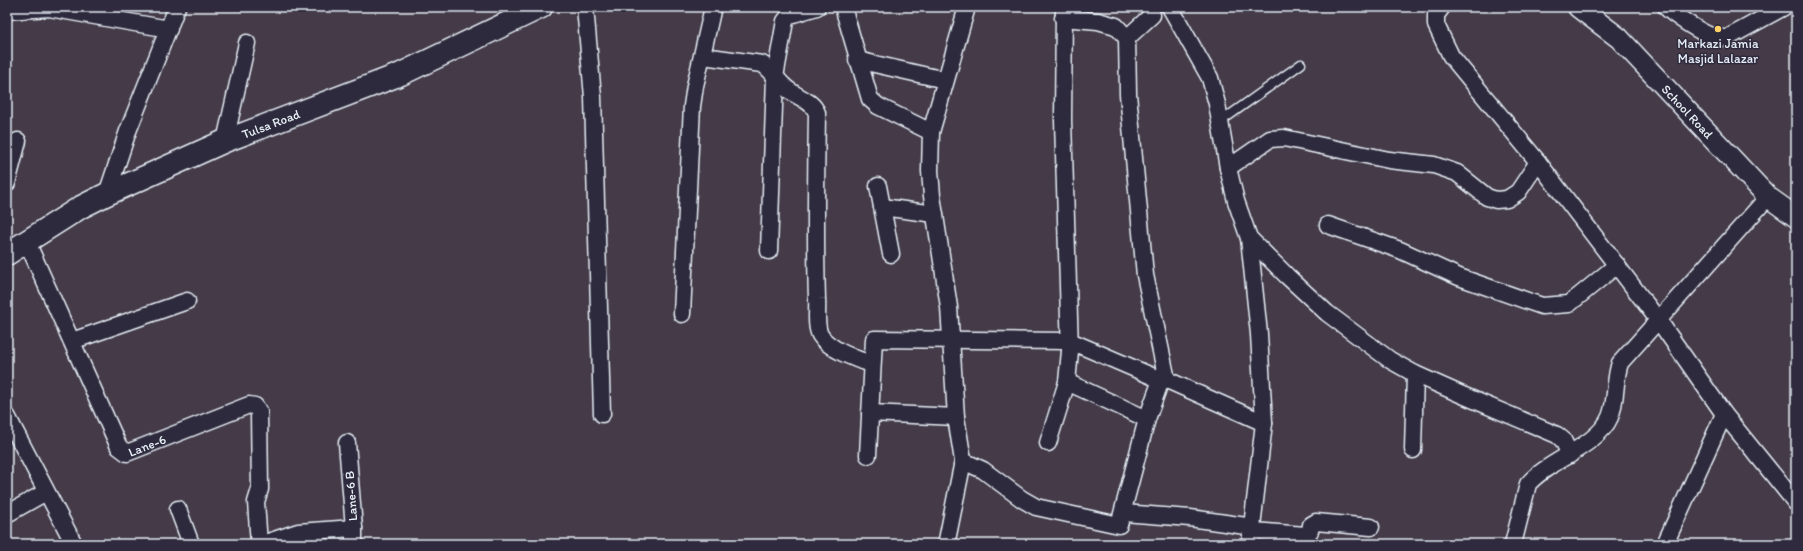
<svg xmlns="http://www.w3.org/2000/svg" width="1803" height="551" viewBox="0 0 1803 551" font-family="Itim,sans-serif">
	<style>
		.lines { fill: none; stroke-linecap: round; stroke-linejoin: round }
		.service-casing { stroke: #e8f1f8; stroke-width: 11 }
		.minor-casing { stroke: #e8f1f8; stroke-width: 19 }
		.tertiary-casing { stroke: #e8f1f8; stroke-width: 23 }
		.secondary-casing { stroke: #e8f1f8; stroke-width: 25 }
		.service { stroke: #2f2a3d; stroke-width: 8 }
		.minor { stroke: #2f2a3d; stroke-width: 16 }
		.tertiary { stroke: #2f2a3d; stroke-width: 20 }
		.secondary { stroke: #2f2a3d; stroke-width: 22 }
		.poi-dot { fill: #ffd166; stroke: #2f2a3d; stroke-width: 1.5 }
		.labels { text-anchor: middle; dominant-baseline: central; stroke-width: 3; stroke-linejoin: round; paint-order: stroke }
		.poi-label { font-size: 13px; fill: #e8f1f8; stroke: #2f2a3d }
		.street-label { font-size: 13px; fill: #e8f1f8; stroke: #2f2a3d }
	</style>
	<rect width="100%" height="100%" fill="#443a48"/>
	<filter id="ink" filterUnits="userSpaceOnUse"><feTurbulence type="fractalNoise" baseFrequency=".025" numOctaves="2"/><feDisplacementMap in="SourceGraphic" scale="8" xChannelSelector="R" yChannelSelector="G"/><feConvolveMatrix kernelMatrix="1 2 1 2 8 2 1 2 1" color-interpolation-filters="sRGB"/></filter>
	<g filter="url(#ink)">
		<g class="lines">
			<defs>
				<path id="service" d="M1220 122 1301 64"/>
				<g id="minor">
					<path d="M585 7 593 97 602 414"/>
					<path d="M843 7 870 99 878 106 931 132"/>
					<path d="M1170 7 1210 78 1217 104 1228 168 1236 201 1249 238 1287 276 1327 313 1390 360 1415 374 1460 394 1557 435 1563 440 1570 455"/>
					<path d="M1442 7 1436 15V25L1451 56 1538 162 1659 321 1724 414 1796 503"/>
					<path d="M1666 7C1673 15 1702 33 1711 36 1717 38 1721 38 1727 38L1784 7"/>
					<path d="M7 11 49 8 169 29"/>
					<path d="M1063 18 1098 21 1116 26 1127 38 1128 94 1145 275 1167 380"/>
					<path d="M1127 38 1152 15 1150 7"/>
					<path d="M703 56 762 64C771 69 776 79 784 86 794 97 812 99 817 113 816 175 815 237 817 299 818 309 815 325 820 335 828 349 857 360 872 364"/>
					<path d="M857 60 945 80"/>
					<path d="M225 141 247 43"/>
					<path d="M1228 168 1270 139 1284 138 1389 160 1434 165 1457 173 1487 197 1496 200 1507 199 1518 192 1538 162"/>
					<path d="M7 183 18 141"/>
					<path d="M878 186 891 254"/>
					<path d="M107 194 128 131 177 7"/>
					<path d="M882 207 935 214"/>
					<path d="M1328 225 1400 250 1459 277 1542 306 1569 304 1617 265"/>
					<path d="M1249 238 1259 334 1264 423 1250 544"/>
					<path id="s1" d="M27 242 119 447 127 453 249 405 255 406 259 412 260 489 256 502 259 544"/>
					<path d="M769 251 775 77 785 21 790 15 817 7"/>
					<path d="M682 314 692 106 695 86 713 7"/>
					<path d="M72 341 187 301"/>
					<path d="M1067 382 1147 419"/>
					<path d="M870 413 956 417"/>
					<path d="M7 416 74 544"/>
					<path d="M1048 443 1067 382 1070 351 1063 120 1064 7"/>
					<path d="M1413 450 1415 374"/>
					<path d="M868 455 874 339 1070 341 1161 380H1167L1264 423"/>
					<path d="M963 461 983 470 1022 499 1036 507 1119 525 1147 419 1161 380"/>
					<path d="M178 509 191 544"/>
					<path d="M1123 513 1190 518 1253 527"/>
					<path d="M7 514 46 492"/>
					<path d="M354 528V544"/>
					<path d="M1252 531 1306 535 1310 531 1311 525 1316 522 1371 527"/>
					<path d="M262 544 298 532 354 528 347 443"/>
					<path d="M948 544 947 540 963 461 956 417 949 307 932 196 930 171 931 132 967 7"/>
					<path d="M1513 544 1528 484C1548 460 1597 447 1610 417 1617 400 1614 380 1620 363L1768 197"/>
					<path d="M1665 544 1724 414"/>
				</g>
				<g id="tertiary">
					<path id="s2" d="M1578 7 1619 38 1768 197 1796 217"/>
				</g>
				<g id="secondary">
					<path id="s3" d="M7 254 81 207 107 194 225 141 401 74 541 7"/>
				</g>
			</defs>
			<use href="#service" class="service-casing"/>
			<use href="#minor" class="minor-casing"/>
			<use href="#tertiary" class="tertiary-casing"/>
			<use href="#secondary" class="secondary-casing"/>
			<use href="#service" class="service"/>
			<use href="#minor" class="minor"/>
			<use href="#tertiary" class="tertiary"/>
			<use href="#secondary" class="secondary"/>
		</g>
	</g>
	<circle class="poi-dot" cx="1718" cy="29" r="4"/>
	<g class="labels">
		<g class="poi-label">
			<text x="1718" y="43">Markazi Jamia<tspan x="1718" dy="15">Masjid Lalazar</tspan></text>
		</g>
		<g class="street-label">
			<text stroke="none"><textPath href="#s2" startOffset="152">School Road</textPath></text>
			<text stroke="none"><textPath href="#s3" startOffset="295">Tulsa Road</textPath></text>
			<text stroke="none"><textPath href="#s1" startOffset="256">Lane-6</textPath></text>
			<text transform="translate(351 496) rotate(-94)">Lane-6 B</text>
		</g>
	</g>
	<rect width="1803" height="551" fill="none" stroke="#2f2a3d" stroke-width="24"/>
	<rect x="12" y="12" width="1779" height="527" fill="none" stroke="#e8f1f8" stroke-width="1.5" filter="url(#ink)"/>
</svg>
